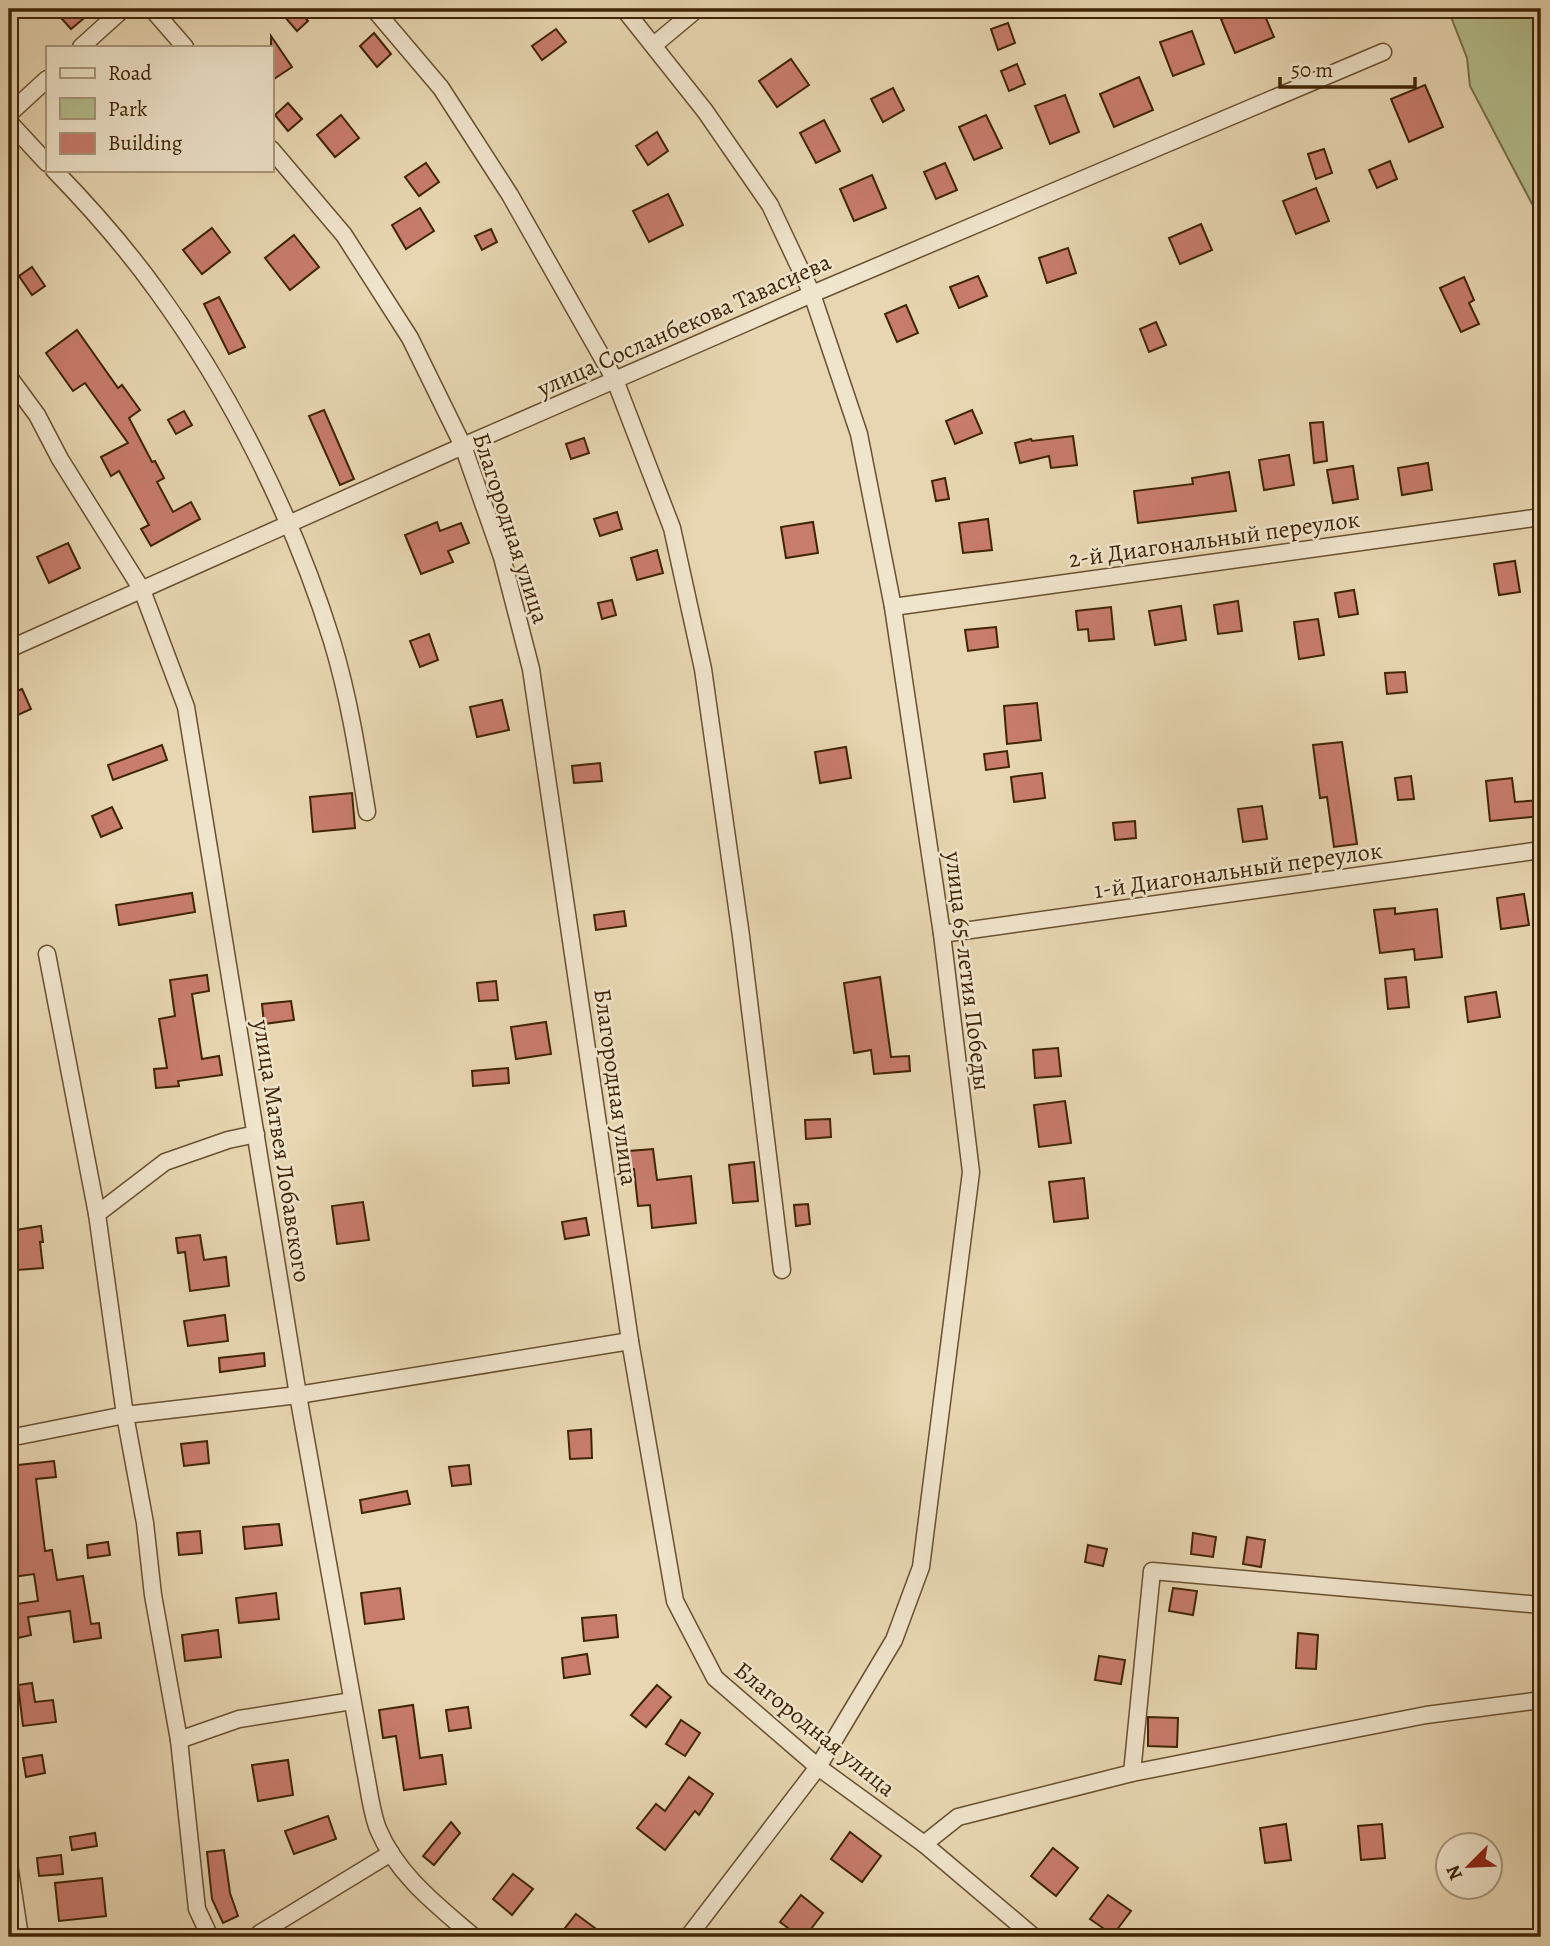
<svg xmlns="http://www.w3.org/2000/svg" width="1550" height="1946" viewBox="0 0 1550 1946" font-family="Alegreya,serif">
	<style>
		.green { fill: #b4be8d; stroke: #7a7149; stroke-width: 2 }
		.building { fill: #c87c6d; stroke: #3f2405; stroke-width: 2 }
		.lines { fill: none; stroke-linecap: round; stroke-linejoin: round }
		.minor-casing { stroke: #695030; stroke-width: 19 }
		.minor { stroke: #efe4cc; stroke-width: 16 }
		.labels { text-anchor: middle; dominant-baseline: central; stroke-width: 5; stroke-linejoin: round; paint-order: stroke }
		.street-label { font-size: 24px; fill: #3f2405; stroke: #efe4cc }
	</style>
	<rect width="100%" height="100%" fill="#e7d6b1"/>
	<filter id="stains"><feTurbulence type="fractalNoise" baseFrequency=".00286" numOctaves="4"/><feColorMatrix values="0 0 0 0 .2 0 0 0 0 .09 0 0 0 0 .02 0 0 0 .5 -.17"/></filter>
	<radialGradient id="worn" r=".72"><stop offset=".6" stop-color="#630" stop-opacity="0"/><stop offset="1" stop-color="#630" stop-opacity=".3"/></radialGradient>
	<path class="green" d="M1448 9H1541V221L1470 86 1467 58Z"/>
	<g class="building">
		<path d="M53 9H95L71 29Z"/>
		<path d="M278 9H298L308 21 297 31Z"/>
		<path d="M1246 9H1262L1274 37 1235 53 1221 19Z"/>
		<path d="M1008 23 1015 43 998 50 991 29Z"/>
		<path d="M556 29 566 42 542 60 532 46Z"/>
		<path d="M1192 31 1204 64 1173 76 1160 42Z"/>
		<path d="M374 33 391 54 377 67 360 46Z"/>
		<path d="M271 36 292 67 271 81Z"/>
		<path d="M791 59 809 85 777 107 759 81Z"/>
		<path d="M1017 64 1025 84 1009 91 1001 71Z"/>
		<path d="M1139 77 1153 110 1114 127 1100 94Z"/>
		<path d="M1425 85 1443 127 1409 142 1391 99Z"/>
		<path d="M893 88 904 110 883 122 871 99Z"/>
		<path d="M1065 95 1079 132 1050 144 1035 106Z"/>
		<path d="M288 103 302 119 288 131 275 115Z"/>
		<path d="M341 115 359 138 335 157 317 135Z"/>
		<path d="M986 115 1002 148 974 160 959 127Z"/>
		<path d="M824 120 840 151 816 163 800 133Z"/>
		<path d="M657 132 668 151 648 165 636 146Z"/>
		<path d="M1324 149 1332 173 1316 179 1308 154Z"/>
		<path d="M1390 161 1397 179 1377 188 1369 170Z"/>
		<path d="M426 163 439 182 419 196 405 177Z"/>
		<path d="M945 163 957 190 936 199 924 172Z"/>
		<path d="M872 175 886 208 854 221 840 189Z"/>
		<path d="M1316 188 1329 221 1296 234 1283 201Z"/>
		<path d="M668 194 683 225 649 242 633 211Z"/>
		<path d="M420 208 434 231 406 249 392 225Z"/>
		<path d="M1201 224 1212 250 1180 264 1169 238Z"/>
		<path d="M212 228 230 252 202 274 183 250Z"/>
		<path d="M491 229 497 242 482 250 475 236Z"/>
		<path d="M294 235 319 267 290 290 265 258Z"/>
		<path d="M1068 248 1076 273 1047 283 1039 258Z"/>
		<path d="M32 267 45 286 32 295 19 276Z"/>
		<path d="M978 276 987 296 959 308 950 287Z"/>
		<path d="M1464 277 1474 300 1469 303 1479 324 1461 332 1440 288Z"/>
		<path d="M219 297 245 347 229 354 204 304Z"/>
		<path d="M906 305 918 333 897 342 885 314Z"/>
		<path d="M1156 322 1166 345 1149 352 1140 329Z"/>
		<path d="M77 330 118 388 122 385 140 410 129 418 152 462 155 461 164 478 157 482 173 512 191 502 200 519 151 546 141 529 149 525 119 471 111 476 101 457 128 443 85 383 73 391 46 353Z"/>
		<path d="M324 410 354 479 340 485 309 416Z"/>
		<path d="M972 410 982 433 955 444 946 421Z"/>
		<path d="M184 411 192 425 176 434 168 420Z"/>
		<path d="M1323 422 1327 461 1314 463 1310 423Z"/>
		<path d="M1073 436 1077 465 1051 468 1049 456 1020 463 1015 443 1031 439 1032 441Z"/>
		<path d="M584 438 589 453 571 459 566 444Z"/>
		<path d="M1289 455 1294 485 1264 490 1259 460Z"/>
		<path d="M1428 463 1432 490 1402 495 1398 468Z"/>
		<path d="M1353 466 1358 499 1333 503 1327 470Z"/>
		<path d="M1229 472 1236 511 1138 523 1134 491 1193 484 1192 478Z"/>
		<path d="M945 478 949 499 936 501 932 481Z"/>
		<path d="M617 512 622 529 600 536 594 519Z"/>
		<path d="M988 519 992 550 963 553 959 523Z"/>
		<path d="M437 522 440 531 461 523 469 543 448 551 453 562 421 574 405 535Z"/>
		<path d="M813 522 818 553 786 558 781 527Z"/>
		<path d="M68 543 80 568 49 583 37 557Z"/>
		<path d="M657 550 663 573 637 580 631 558Z"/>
		<path d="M1515 561 1520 592 1499 595 1494 564Z"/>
		<path d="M1354 590 1358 614 1339 617 1335 593Z"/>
		<path d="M612 600 616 615 602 619 598 603Z"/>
		<path d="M1238 601 1242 631 1218 634 1214 605Z"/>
		<path d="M1181 606 1186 640 1155 645 1149 611Z"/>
		<path d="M1111 607 1114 639 1089 641 1088 629 1078 630 1076 611Z"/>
		<path d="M1318 619 1324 655 1299 659 1294 622Z"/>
		<path d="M996 627 998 647 968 651 965 630Z"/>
		<path d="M429 634 438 660 420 667 410 641Z"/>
		<path d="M1405 672 1407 692 1387 694 1385 673Z"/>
		<path d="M22 689 31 709 9 719V694Z"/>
		<path d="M502 700 509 730 477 737 470 707Z"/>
		<path d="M1037 703 1041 740 1007 744 1004 706Z"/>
		<path d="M1342 742 1357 844 1334 847 1327 797 1320 798 1313 745Z"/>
		<path d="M162 745 167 760 113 780 108 765Z"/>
		<path d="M846 747 851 778 820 783 815 752Z"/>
		<path d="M1007 751 1009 767 986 770 984 754Z"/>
		<path d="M600 763 602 781 574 783 572 766Z"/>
		<path d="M1042 773 1045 798 1014 802 1011 777Z"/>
		<path d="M1411 776 1414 799 1398 800 1395 778Z"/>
		<path d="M1512 778 1515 802 1541 800V816L1490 821 1486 781Z"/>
		<path d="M352 793 355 828 313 832 310 797Z"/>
		<path d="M1262 806 1267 839 1243 842 1238 809Z"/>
		<path d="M112 807 122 828 101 837 92 816Z"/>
		<path d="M1135 821 1136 838 1115 840 1113 823Z"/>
		<path d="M192 893 195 912 119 925 116 905Z"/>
		<path d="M1524 894 1529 925 1501 929 1497 898Z"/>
		<path d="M1395 908V914L1437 909 1442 957 1415 960 1414 949 1380 953 1374 910Z"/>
		<path d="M624 911 626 926 596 930 594 915Z"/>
		<path d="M207 975 209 991 192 994 202 1059 219 1056 222 1075 178 1081 179 1086 156 1088 154 1069 167 1068 159 1019 175 1016 170 980Z"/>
		<path d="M880 977 891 1057 909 1056 910 1071 874 1074 871 1050 854 1053 844 983Z"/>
		<path d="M1406 977 1409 1007 1388 1009 1385 979Z"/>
		<path d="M496 981 498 1000 479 1001 477 983Z"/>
		<path d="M1496 992 1500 1017 1468 1022 1465 997Z"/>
		<path d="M291 1001 294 1020 264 1024 262 1004Z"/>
		<path d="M546 1022 551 1054 516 1059 511 1027Z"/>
		<path d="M1058 1048 1061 1076 1035 1078 1033 1050Z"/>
		<path d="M508 1068 509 1083 473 1086 472 1071Z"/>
		<path d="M1065 1101 1071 1143 1039 1147 1034 1105Z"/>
		<path d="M830 1119 831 1137 806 1139 805 1120Z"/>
		<path d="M653 1149 657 1180 691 1176 696 1223 652 1228 650 1205 638 1206 634 1169H631L629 1151Z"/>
		<path d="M754 1162 758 1201 733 1203 729 1165Z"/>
		<path d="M1084 1178 1088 1218 1054 1222 1049 1182Z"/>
		<path d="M363 1202 369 1240 337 1244 332 1206Z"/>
		<path d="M808 1204 810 1224 796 1226 794 1205Z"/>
		<path d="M586 1218 589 1235 565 1239 562 1222Z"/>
		<path d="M41 1226 43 1242H40L43 1268 17 1270 15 1246 11 1247 9 1231Z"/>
		<path d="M200 1235 204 1260 226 1257 229 1286 190 1291 185 1252 178 1253 176 1238Z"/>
		<path d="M225 1315 228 1341 188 1346 184 1321Z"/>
		<path d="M264 1353 265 1366 220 1372 219 1358Z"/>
		<path d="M591 1429 592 1458 570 1459 568 1431Z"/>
		<path d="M207 1441 209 1463 184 1466 181 1444Z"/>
		<path d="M54 1461 56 1477 36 1479 45 1551 52 1550 57 1580 83 1576 91 1624 99 1623 101 1638 74 1642 70 1611 28 1617 31 1635 9 1640V1605L38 1601 34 1574 12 1577 9 1554V1466Z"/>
		<path d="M469 1465 471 1484 452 1486 449 1467Z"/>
		<path d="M407 1491 410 1504 362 1513 360 1500Z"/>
		<path d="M279 1524 282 1545 245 1549 243 1527Z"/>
		<path d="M200 1531 202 1553 179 1555 177 1533Z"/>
		<path d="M1193 1533 1216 1537 1213 1557 1191 1554Z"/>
		<path d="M1247 1537 1265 1540 1261 1567 1243 1564Z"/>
		<path d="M108 1542 110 1555 88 1558 87 1545Z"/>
		<path d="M1088 1545 1107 1549 1103 1566 1085 1562Z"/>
		<path d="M400 1588 404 1619 365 1624 361 1593Z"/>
		<path d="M1173 1588 1197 1591 1193 1615 1169 1611Z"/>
		<path d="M276 1593 279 1619 239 1623 236 1598Z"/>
		<path d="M616 1615 618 1637 584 1641 582 1618Z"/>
		<path d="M218 1630 221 1657 185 1661 182 1635Z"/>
		<path d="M1298 1633 1318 1635 1316 1669 1296 1668Z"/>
		<path d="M587 1654 590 1674 564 1678 562 1658Z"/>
		<path d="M1099 1656 1125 1660 1121 1684 1095 1680Z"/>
		<path d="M32 1683 35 1702 53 1700 56 1722 23 1726 18 1685Z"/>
		<path d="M657 1685 671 1697 646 1727 631 1715Z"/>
		<path d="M413 1705 420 1758 442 1755 446 1784 404 1790 396 1736 383 1738 379 1710Z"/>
		<path d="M468 1707 471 1728 449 1731 446 1710Z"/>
		<path d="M1148 1717 1178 1718 1177 1747 1148 1746Z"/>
		<path d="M681 1720 700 1733 685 1756 666 1744Z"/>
		<path d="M42 1755 45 1773 26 1777 23 1758Z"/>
		<path d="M288 1760 293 1795 258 1801 252 1765Z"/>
		<path d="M689 1777 713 1794 699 1815 695 1811 665 1850 637 1828 656 1804 665 1811Z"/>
		<path d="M328 1816 336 1839 294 1854 285 1831Z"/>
		<path d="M451 1822 460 1833 434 1865 423 1856Z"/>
		<path d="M1286 1824 1291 1860 1265 1863 1260 1828Z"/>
		<path d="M1382 1824 1385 1858 1361 1860 1358 1826Z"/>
		<path d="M850 1832 881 1856 862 1882 831 1859Z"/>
		<path d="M95 1833 97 1846 72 1850 70 1837Z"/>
		<path d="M1053 1848 1078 1868 1056 1896 1031 1876Z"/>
		<path d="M224 1850 230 1893 238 1916 223 1923 212 1899 207 1852Z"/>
		<path d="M61 1855 63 1874 39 1876 37 1858Z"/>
		<path d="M513 1874 533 1889 512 1915 493 1899Z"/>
		<path d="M102 1878 106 1916 59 1921 55 1883Z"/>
		<path d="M801 1895 823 1913 805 1937H800L780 1922Z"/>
		<path d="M1108 1895 1131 1911 1113 1935 1090 1919Z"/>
		<path d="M576 1914 607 1937H558Z"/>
	</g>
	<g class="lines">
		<defs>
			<g id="minor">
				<path d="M152 9 185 47"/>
				<path d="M374 9 441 88 510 195 615 380 672 528 703 669 741 936 782 1270"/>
				<path d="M624 9 705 111 770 205 812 294 859 434 893 607 942 934 971 1172 921 1567 894 1640 818 1767 688 1937"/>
				<path d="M654 45 697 9"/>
				<path d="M81 47 123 9"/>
				<path d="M9 114 47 79"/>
				<path d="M9 122 47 163"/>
				<path d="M271 149 344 235 410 338 463 446 502 557 531 669 630 1341 675 1601 715 1678 818 1767 924 1844 1034 1937"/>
				<path d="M54 170C91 208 126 248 157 291 232 394 294 519 332 641 349 697 358 755 367 812"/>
				<path d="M9 377 37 415 60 459 142 590 186 707 298 1395 365 1770C369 1789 371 1811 378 1829 397 1875 438 1906 474 1937"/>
				<path d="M893 607 1541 517"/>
				<path d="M9 649 463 446 812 294 1383 52"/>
				<path d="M942 934 1541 850"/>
				<path d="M47 954 97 1214"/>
				<path d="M9 1438 125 1415 298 1395 630 1341"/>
				<path d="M179 1740 239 1719 352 1701"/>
				<path d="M1132 1773 1152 1571 1541 1605"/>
				<path d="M924 1844 958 1817 1132 1773 1426 1715 1541 1700"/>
				<path d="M9 1864 20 1937"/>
				<path d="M210 1937 197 1909 179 1740 153 1595 145 1523 125 1415 97 1214 165 1162 228 1140 256 1134"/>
				<path d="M257 1937 260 1933 391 1853"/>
			</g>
		</defs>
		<use href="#minor" class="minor-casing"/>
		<use href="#minor" class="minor"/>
	</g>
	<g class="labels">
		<g class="street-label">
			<text transform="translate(684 325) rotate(-24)">улица Сосланбекова Тавасиева</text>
			<text transform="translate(511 528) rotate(72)">Благородная улица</text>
			<text transform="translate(1214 539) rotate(-8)">2-й Диагональный переулок</text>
			<text transform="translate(1238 870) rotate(-8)">1-й Диагональный переулок</text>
			<text transform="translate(968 971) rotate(83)">улица 65-летия Победы</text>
			<text transform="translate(616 1087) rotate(82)">Благородная улица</text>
			<text transform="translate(282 1151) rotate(81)">улица Матвея Лобавского</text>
			<text transform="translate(815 1729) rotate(39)">Благородная улица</text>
		</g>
	</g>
	<rect width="1550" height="1946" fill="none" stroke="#e7d6b1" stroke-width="35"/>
	<rect x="10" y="10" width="1529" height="1925" fill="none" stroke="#3f2405" stroke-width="3.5"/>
	<rect x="18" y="18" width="1515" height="1911" fill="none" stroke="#3f2405" stroke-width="2"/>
	<rect x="46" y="46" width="228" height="126" fill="#efe4cc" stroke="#a9977c" stroke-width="2"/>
	<rect x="60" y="68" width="35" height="10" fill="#efe4cc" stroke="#a9977c" stroke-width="2"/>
	<text x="108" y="80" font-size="21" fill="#3f2405">Road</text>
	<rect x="60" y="98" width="35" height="21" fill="#b4be8d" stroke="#a9977c" stroke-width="2"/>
	<text x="108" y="116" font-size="21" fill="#3f2405">Park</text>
	<rect x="60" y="133" width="35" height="21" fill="#c87c6d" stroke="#a9977c" stroke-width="2"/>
	<text x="108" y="150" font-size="21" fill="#3f2405">Building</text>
	<g transform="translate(1469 1866) rotate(246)"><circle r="33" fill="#efe4cc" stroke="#a9977c" stroke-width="2"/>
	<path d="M0-5L12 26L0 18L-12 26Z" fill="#8f2418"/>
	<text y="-10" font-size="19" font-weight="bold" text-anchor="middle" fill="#3f2405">N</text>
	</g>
	<path d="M1280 77v10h135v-10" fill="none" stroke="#3f2405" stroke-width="3.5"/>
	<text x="1291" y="77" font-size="21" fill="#3f2405" stroke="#efe4cc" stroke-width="5" paint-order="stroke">50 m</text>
	<rect width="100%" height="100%" filter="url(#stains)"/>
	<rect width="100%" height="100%" fill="url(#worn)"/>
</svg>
